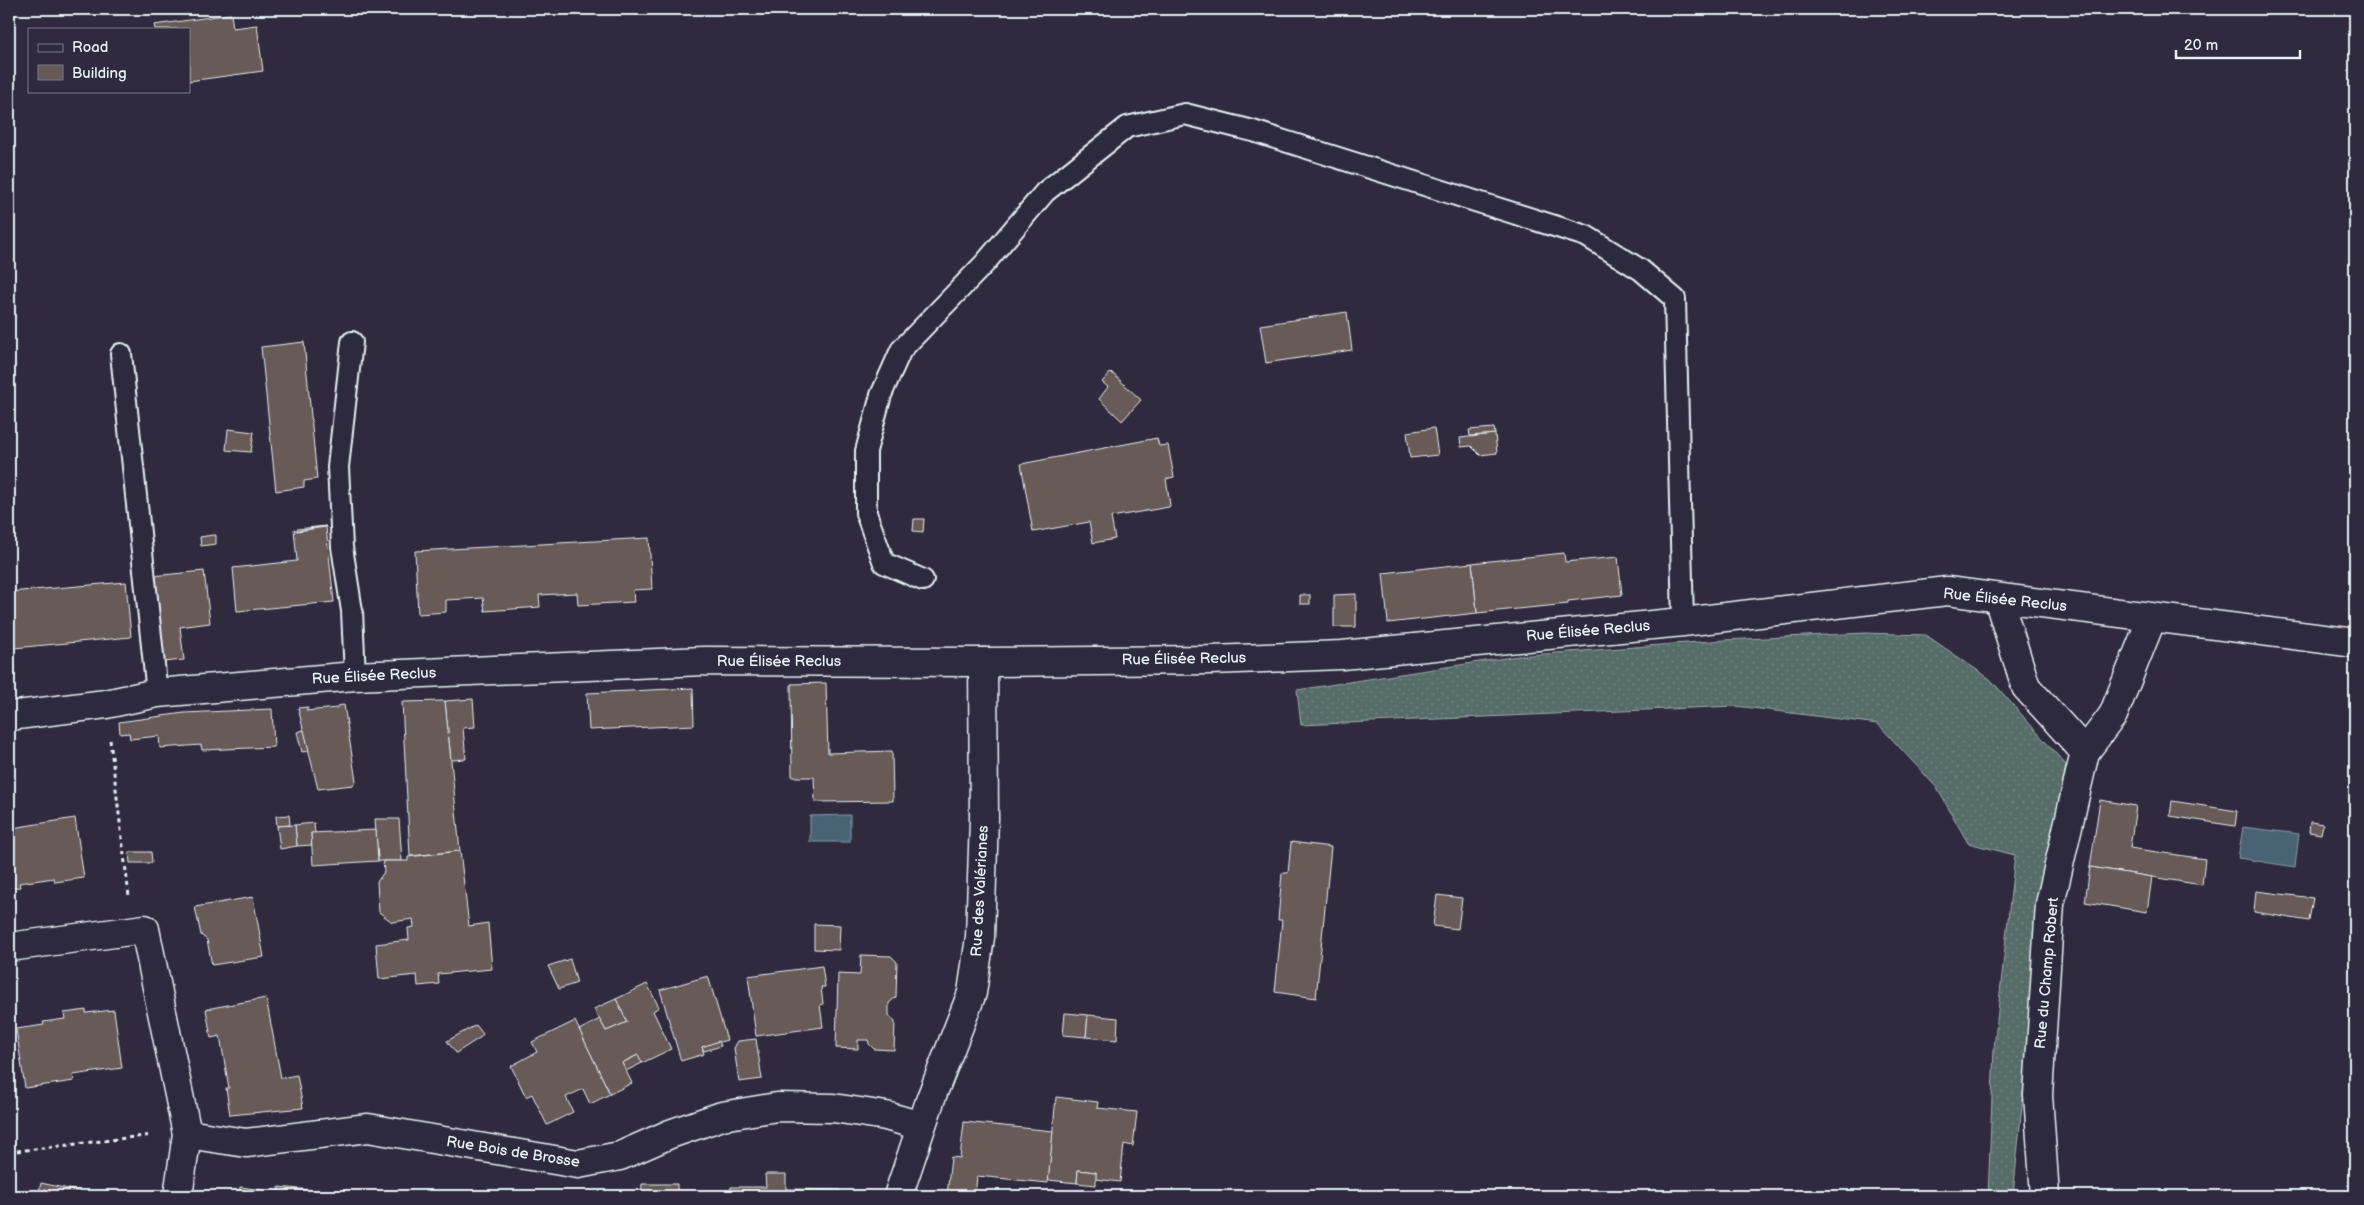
<svg xmlns="http://www.w3.org/2000/svg" width="2364" height="1205" viewBox="0 0 2364 1205" font-family="'Balsamiq Sans',sans-serif">
	<style>
		.grass { fill: url(#grass-dots); stroke: #a0aeb0 }
		.water { fill: #4a6374; stroke: #899ca9 }
		.building { fill: #675a56; stroke: #e8f1f8 }
		.lines { fill: none; stroke-linecap: round; stroke-linejoin: round }
		.service-casing { stroke: #e8f1f8; stroke-width: 24 }
		.minor-casing { stroke: #e8f1f8; stroke-width: 31 }
		.path { stroke: #e8f1f8; stroke-width: 3; stroke-dasharray: 4 4; stroke-linecap: butt }
		.service { stroke: #2f2a3d; stroke-width: 20 }
		.minor { stroke: #2f2a3d; stroke-width: 28 }
		.labels { text-anchor: middle; dominant-baseline: central; stroke-width: 4; stroke-linejoin: round; paint-order: stroke }
		.street-label { font-size: 15px; fill: #e8f1f8; stroke: #2f2a3d }
	</style>
	<defs>
		<pattern id="grass-dots" width="8" height="8" patternUnits="userSpaceOnUse" patternTransform="scale(1.25)"><rect width="8" height="8" fill="#576c67"/><path d="M2 2h.1M6 6h.1" fill="none" stroke="#6f817e" stroke-width="1.8" stroke-linecap="round"/></pattern>
	</defs>
	<rect width="100%" height="100%" fill="#2f2a3d"/>
	<filter id="ink" filterUnits="userSpaceOnUse"><feTurbulence type="fractalNoise" baseFrequency=".02" numOctaves="2"/><feDisplacementMap in="SourceGraphic" scale="10" xChannelSelector="R" yChannelSelector="G"/><feConvolveMatrix kernelMatrix="1 2 1 2 8 2 1 2 1" color-interpolation-filters="sRGB"/></filter>
	<g filter="url(#ink)">
		<path class="grass" d="M1866 633 1926 635 1990 679 2066 765 2044 885 2013 1196H1988L1994 1048 2015 855 1968 843 1937 788 1878 724 1736 706 1301 725 1297 690 1518 656 1725 640Z"/>
		<g class="water">
			<path d="M850 815V842H810V816Z"/>
			<path d="M2243 827 2299 834 2295 867 2238 858Z"/>
		</g>
		<g class="building">
			<path d="M231 14 233 28 257 25 263 71 189 81V29H155L154 25Z"/>
			<path d="M1347 312 1352 350 1266 363 1260 325Z"/>
			<path d="M304 342 317 479 304 481V487L276 491 261 347Z"/>
			<path d="M1111 372 1141 400 1122 421 1099 399 1108 387 1102 382Z"/>
			<path d="M1434 428 1438 455 1410 458 1407 432Z"/>
			<path d="M1494 428 1495 434 1470 436 1469 430Z"/>
			<path d="M228 429 254 432 251 452 226 450Z"/>
			<path d="M1495 434 1497 453 1480 455 1471 446 1461 447 1460 438Z"/>
			<path d="M1157 438 1159 446 1168 445 1174 477 1166 479 1170 505 1169 507 1111 517 1115 539 1093 543 1089 522 1033 532 1021 464Z"/>
			<path d="M914 519H924L923 532 913 531Z"/>
			<path d="M326 526 297 531V529Z"/>
			<path d="M326 527 334 602 237 611 233 568 297 561 294 529 297 531Z"/>
			<path d="M213 535H216V544L201 546 200 537Z"/>
			<path d="M649 538 652 589 633 590 634 602 578 605 577 593 539 595 540 607 485 611 483 598 446 600V612L418 614 415 551Z"/>
			<path d="M1564 553 1565 562 1618 557 1622 595 1568 601V604L1477 613 1472 563Z"/>
			<path d="M1472 563 1477 613 1388 623 1383 573Z"/>
			<path d="M204 571 210 623 180 627 184 660 163 662 152 576Z"/>
			<path d="M126 582 131 637 14 648 13 638 9 639V592Z"/>
			<path d="M1356 594V627H1334V595Z"/>
			<rect x="1300" y="595" width="10" height="9"/>
			<path d="M826 683 828 753 892 751 893 801 815 802 814 777H792L791 684Z"/>
			<path d="M693 688 694 725 589 730 587 693Z"/>
			<path d="M473 699 475 727 463 728 466 759 451 760 445 701Z"/>
			<path d="M445 701 460 851 410 856 402 702Z"/>
			<path d="M344 705 356 781 353 785 318 789 298 708 308 707 306 711 337 708V706Z"/>
			<path d="M272 709 274 747 202 750 201 745 160 748 159 736 130 739 129 733 120 734 119 722 184 713Z"/>
			<path d="M304 730 309 751 302 752 297 732Z"/>
			<path d="M2100 800 2136 806 2130 848 2205 859 2202 885 2090 867Z"/>
			<path d="M2172 801 2237 811 2235 826 2170 816Z"/>
			<path d="M9 812 12 828 75 818 84 878 55 882 54 878 19 883 20 887 9 888Z"/>
			<path d="M289 815 290 825 277 826 276 816Z"/>
			<path d="M375 819H399L402 861H378Z"/>
			<path d="M2310 822 2323 824 2321 834 2309 832Z"/>
			<path d="M314 823 315 834 311 833 312 845 297 846 295 825Z"/>
			<path d="M295 825 297 846 280 849 277 826Z"/>
			<path d="M376 830 378 861 313 865 311 833Z"/>
			<path d="M1291 842 1331 847 1316 998 1275 992 1282 920H1278L1282 873H1288Z"/>
			<path d="M460 851 469 926 488 923 492 969 438 974 439 984 418 986 417 975 379 979 376 944 409 940 408 928 414 927 413 919 392 922 379 912 377 882 384 872 383 861H408V857Z"/>
			<path d="M129 852H151L152 863H130Z"/>
			<path d="M2090 867 2152 877 2147 912 2085 902Z"/>
			<path d="M2256 891 2313 898 2309 921 2254 912Z"/>
			<path d="M1437 895 1462 898 1458 929 1433 926Z"/>
			<path d="M253 897 264 957 212 965 207 940 201 935 195 907Z"/>
			<path d="M814 924 840 925 839 950 814 949Z"/>
			<path d="M861 955 891 956 897 962 896 997 889 1003V1015L895 1022 894 1050 874 1049 869 1044 868 1040H858V1049L836 1048 838 974 860 975Z"/>
			<path d="M570 959 577 983 559 989 548 966Z"/>
			<path d="M822 966 825 987H821L823 1004 820 1005 823 1027 756 1036 748 976Z"/>
			<path d="M708 976 727 1040 702 1047 704 1054 681 1061 660 990Z"/>
			<path d="M647 984 659 1007 653 1011 671 1049 642 1063 638 1055 622 1063 632 1083 610 1094 579 1030 600 1019 606 1031 627 1022 616 999Z"/>
			<path d="M266 998 281 1078 297 1075 303 1108 230 1115 226 1088H229L220 1036 211 1038 206 1009Z"/>
			<path d="M616 999 627 1022 606 1031 594 1009Z"/>
			<path d="M86 1010V1013L114 1010 122 1068 73 1075 74 1081 25 1088 16 1029 44 1025 43 1022 65 1019 64 1013Z"/>
			<path d="M1065 1013 1088 1015 1086 1037 1063 1035Z"/>
			<path d="M1088 1015 1118 1018 1117 1040 1086 1037Z"/>
			<path d="M575 1021 610 1094 590 1104 583 1089 566 1097 573 1112 547 1125 532 1094 526 1097 511 1066 537 1052 532 1042Z"/>
			<path d="M476 1025 483 1034 481 1037 456 1053 447 1041Z"/>
			<path d="M756 1039 762 1079 739 1082 734 1048 738 1041Z"/>
			<path d="M719 1041 721 1046 704 1051 702 1047Z"/>
			<path d="M638 1055 642 1063 626 1071 622 1063Z"/>
			<path d="M1056 1097 1098 1102 1097 1108 1137 1112 1133 1146 1124 1144 1120 1182 1095 1179 1096 1172 1078 1170 1077 1183 1048 1180Z"/>
			<path d="M964 1122 1053 1131 1048 1183 977 1176 975 1196H947L951 1157 960 1158Z"/>
			<path d="M1078 1170 1096 1172V1185L1077 1183Z"/>
			<path d="M765 1174H786V1196H712L730 1195 731 1187H766Z"/>
			<path d="M41 1183 82 1192 81 1196H38Z"/>
			<path d="M642 1184H677V1194H712V1196H641Z"/>
			<path d="M240 1187 278 1192 279 1187 320 1191V1196H327H239Z"/>
			<path d="M786 1189 840 1190V1196H786Z"/>
		</g>
		<g class="lines">
			<defs>
				<g id="service">
					<path d="M352 342 338 467 342 547 352 611 355 676"/>
					<path d="M121 354 157 693"/>
					<path d="M923 580 884 563 866 513V451L881 395 901 350 985 263 1045 192 1127 127 1185 114 1253 131 1586 236 1641 270 1675 299 1683 622"/>
				</g>
				<g id="minor">
					<path d="M1998 598 2026 687 2085 752"/>
					<path d="M9 716 106 704 157 693 355 676 703 661 983 662 1211 660 1342 655 1683 622 1947 591 2355 643"/>
					<path d="M9 947 145 929 187 1134 178 1196"/>
					<path d="M187 1134 246 1143 368 1128 578 1164 620 1156 670 1134 722 1116 777 1107 833 1108 860 1112 886 1116 921 1126"/>
					<path d="M898 1196 931 1098 972 993 980 937 984 819 983 662"/>
					<path d="M2045 1196 2038 1095 2050 904 2085 752 2113 715 2152 618"/>
				</g>
			</defs>
			<use href="#service" class="service-casing"/>
			<use href="#minor" class="minor-casing"/>
			<g class="path">
				<path d="M110 740 129 896"/>
				<path d="M9 1152 152 1135"/>
			</g>
			<use href="#service" class="service"/>
			<use href="#minor" class="minor"/>
		</g>
	</g>
	<g class="labels">
		<g class="street-label">
			<text transform="translate(2005 600) rotate(6)">Rue Élisée Reclus</text>
			<text transform="translate(1588 631) rotate(-5)">Rue Élisée Reclus</text>
			<text transform="translate(1184 659) rotate(-1)">Rue Élisée Reclus</text>
			<text x="779" y="661">Rue Élisée Reclus</text>
			<text transform="translate(374 676) rotate(-3)">Rue Élisée Reclus</text>
			<text transform="translate(980 891) rotate(-87)">Rue des Valérianes</text>
			<text transform="translate(2047 973) rotate(-85)">Rue du Champ Robert</text>
			<text transform="translate(513 1152) rotate(9)">Rue Bois de Brosse</text>
		</g>
	</g>
	<rect width="2364" height="1205" fill="none" stroke="#2f2a3d" stroke-width="30"/>
	<rect x="15" y="15" width="2334" height="1175" fill="none" stroke="#e8f1f8" stroke-width="2" filter="url(#ink)"/>
	<rect x="28" y="28" width="162" height="65" fill="#2f2a3d" stroke="#797a88"/>
	<rect x="38" y="44" width="25" height="8" fill="#2f2a3d" stroke="#797a88"/>
	<text x="72" y="52" font-size="15" fill="#e8f1f8">Road</text>
	<rect x="38" y="65" width="25" height="15" fill="#675a56" stroke="#797a88"/>
	<text x="72" y="78" font-size="15" fill="#e8f1f8">Building</text>
	<path d="M2176 50v8h124v-8" fill="none" stroke="#e8f1f8" stroke-width="2.5"/>
	<text x="2184" y="50" font-size="15" fill="#e8f1f8" stroke="#2f2a3d" stroke-width="4" paint-order="stroke">20 m</text>
</svg>
